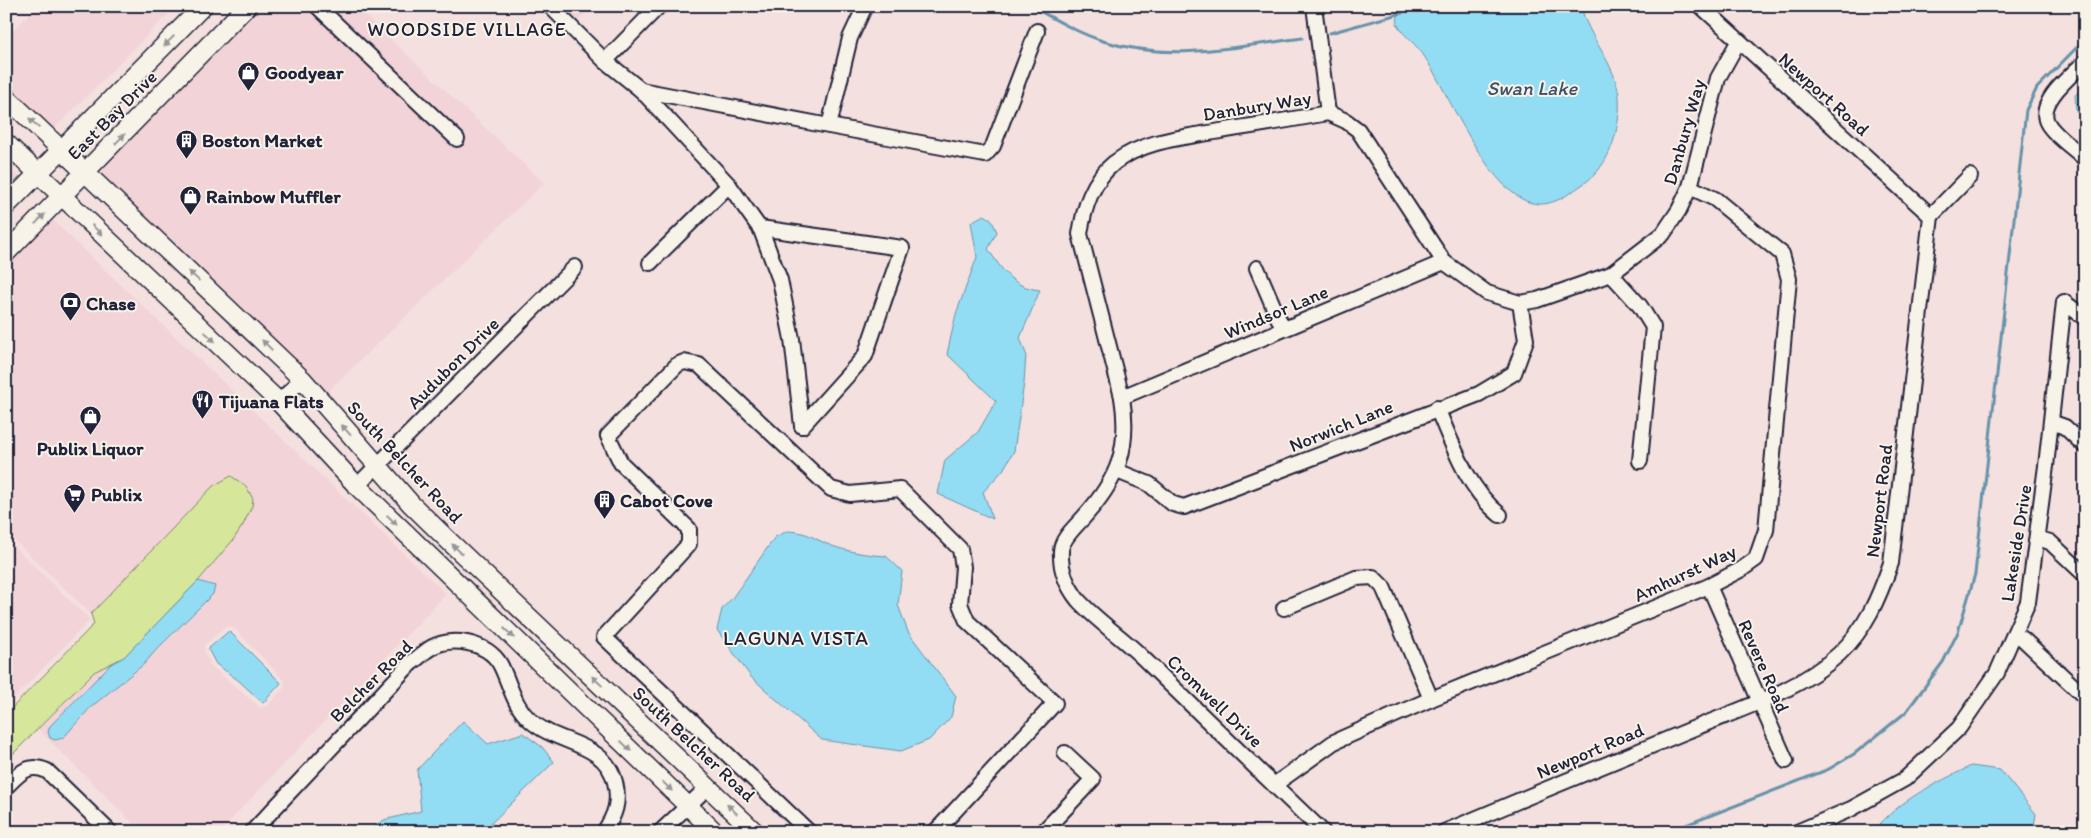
<svg xmlns="http://www.w3.org/2000/svg" width="2091" height="838" viewBox="0 0 2091 838" font-family="Itim,sans-serif">
	<style>
		.built { fill: #f2d3d7; fill-rule: evenodd }
		.green { fill: #d6e79b; stroke: #7c846b }
		.water { fill: #93ddf4; stroke: #6692aa }
		.lines { fill: none; stroke-linecap: round; stroke-linejoin: round }
		.stream { stroke: #6692aa; stroke-width: 3 }
		.minor-casing { stroke: #22223b; stroke-width: 18 }
		.major-casing { stroke: #22223b; stroke-width: 21 }
		.minor { stroke: #f7f3e8; stroke-width: 14 }
		.major { stroke: #f7f3e8; stroke-width: 18 }
		.oneway { fill: #97959a }
		.labels { text-anchor: middle; dominant-baseline: central; stroke-width: 4; stroke-linejoin: round; paint-order: stroke }
		.poi-label { font-size: 19px; font-weight: bold; fill: #22223b; stroke: #f7f3e8; text-anchor: start }
		.street-label { font-size: 19px; fill: #22223b; stroke: #f7f3e8 }
		.neighbourhood-label { font-size: 20px; letter-spacing: 1px; fill: #22223b; stroke: #f7f3e8 }
		.water-label { font-size: 20px; font-style: italic; fill: #3e5169; stroke: #f7f3e8 }
	</style>
	<rect width="100%" height="100%" fill="#f4e0de"/>
	<filter id="ink" filterUnits="userSpaceOnUse"><feTurbulence type="fractalNoise" baseFrequency=".02" numOctaves="2"/><feDisplacementMap in="SourceGraphic" scale="10" xChannelSelector="R" yChannelSelector="G"/><feConvolveMatrix kernelMatrix="1 2 1 2 8 2 1 2 1" color-interpolation-filters="sRGB"/></filter>
	<g filter="url(#ink)">
		<g class="built">
			<path d="M37 6H176L51 132 6 89V38Z"/>
			<path d="M256 6H309L458 147 465 139 325 6H355L544 183 324 395 94 173Z"/>
			<path d="M561 6H592L577 22Z"/>
			<path d="M6 166 20 179 6 193Z"/>
			<path d="M50 218 446 594 219 832H142L37 728 94 672 111 664 72 730 91 707 144 664 157 649 213 594 212 584 198 581 233 540 213 486 91 614 6 532V262ZM225 627H233L284 680 285 687 267 707H259L211 666 204 651V645Z"/>
			<path d="M6 539 90 620 6 706Z"/>
		</g>
		<path class="green" d="M231 476 246 486 253 499 252 506 243 525 233 540 199 580 124 657 94 672 6 761V714L94 624 91 614 213 486Z"/>
		<g class="water">
			<path d="M1407 6H1581C1588 38 1616 63 1619 97 1621 126 1611 164 1586 182 1573 191 1556 205 1539 204 1492 203 1448 91 1424 56 1416 44 1404 36 1397 24L1398 15Z"/>
			<path d="M2085 86V121L2076 112 2075 95Z"/>
			<path d="M984 215 991 219 997 232 988 249C1003 271 1012 287 1040 290L1020 338 1026 354 1024 383 1014 451 1003 470 983 492 993 519 938 494 945 460 978 432 996 401 947 354 956 314 977 257 971 222Z"/>
			<path d="M788 531C810 532 813 539 832 546 850 552 868 555 886 556L902 571 898 605 908 632 956 696 951 717 929 740 901 751 822 740 751 677 717 630 722 609 733 597 775 537Z"/>
			<path d="M198 581 215 586 213 594 157 649 144 664 91 707 63 738 55 740 50 738 48 732 50 726 111 664 124 657Z"/>
			<path d="M229 631 281 683 263 703 238 680 216 664 208 649Z"/>
			<path d="M463 721 488 744 523 733 542 747 554 762 482 832H369L384 820 421 811 417 770Z"/>
			<path d="M1971 766 2000 770 2036 814 2033 832H1873C1901 798 1933 785 1971 766Z"/>
		</g>
		<g class="lines">
			<g class="stream">
				<path d="M1031 6C1054 19 1078 33 1103 41 1168 62 1237 47 1302 38"/>
				<path d="M1330 33 1402 13"/>
				<path d="M1668 832 1829 769 1854 754 1879 734 1906 712 1943 662 1958 632 1975 574 2026 110 2037 88 2085 39"/>
			</g>
			<defs>
				<g id="minor">
					<path d="M317 6 457 139"/>
					<path d="M550 6 605 61 641 90 829 126 850 38 865 6"/>
					<path d="M1314 6 1328 113"/>
					<path d="M605 61 659 6"/>
					<path d="M2085 62C2072 75 2035 103 2048 124 2056 137 2074 148 2085 159"/>
					<path d="M641 90 729 185 761 230 780 280 792 339 802 426"/>
					<path d="M829 126 985 155 993 146 1037 31"/>
					<path d="M1931 216 1970 176"/>
					<path d="M760 228 902 248 865 356 802 426"/>
					<path d="M650 263 729 185"/>
					<path d="M1257 268 1283 329"/>
					<path d="M1611 274 1640 306 1653 327 1640 461"/>
					<path d="M1122 397 1444 262"/>
					<path d="M279 402 302 379"/>
					<path d="M1437 408C1453 446 1468 489 1500 515"/>
					<path d="M2051 422 2065 427 2085 446"/>
					<path d="M1117 471 1149 484 1173 504 1184 507 1479 394 1514 373 1526 340 1520 303"/>
					<path d="M357 486 575 267"/>
					<path d="M2037 538 2050 542 2085 575"/>
					<path d="M1709 586 1786 761"/>
					<path d="M1284 608 1356 578 1373 577 1383 587 1431 699"/>
					<path d="M2014 634 2023 639 2085 697"/>
					<path d="M1274 785 1334 742 1431 699 1709 586 1742 569 1756 559 1766 530 1789 279 1782 254 1715 199 1690 187"/>
					<path d="M6 787C19 774 28 762 47 771L110 832"/>
					<path d="M252 832 411 663C417 659 423 653 429 649 450 635 487 642 500 664 510 683 513 705 530 720 557 745 605 741 615 782 620 802 615 815 604 832"/>
					<path d="M660 832 708 787"/>
					<path d="M809 832 604 637 689 544V529L621 463 608 436 677 365 684 362 699 365 831 489 850 494 900 489 960 549 963 567 960 604 967 621 1055 703 935 832"/>
					<path d="M1043 832 1093 779 1065 753"/>
					<path d="M1323 832C1262 774 1203 716 1143 658 1123 638 1097 621 1078 600 1067 586 1060 569 1061 551 1061 539 1076 526 1084 517 1119 478 1130 448 1122 397L1080 234C1084 208 1092 181 1114 163 1145 139 1189 137 1226 130 1260 125 1294 119 1328 113L1346 121 1358 130 1444 262 1487 293 1520 303 1537 300 1611 274 1663 234 1679 210 1690 187 1718 78 1738 42"/>
					<path d="M1444 832C1524 798 1605 765 1685 732 1737 710 1798 692 1839 654 1866 629 1879 597 1891 563L1931 216 1701 6"/>
					<path d="M1797 832 1851 809 1905 779 1959 728 1997 673 2028 602 2046 466 2064 302 2085 318"/>
				</g>
				<g id="major">
					<path d="M6 97 302 379 411 504 450 542 755 832"/>
					<path d="M6 143 279 402 357 486 715 832"/>
					<path d="M6 206 203 6"/>
					<path d="M6 253 247 6"/>
				</g>
			</defs>
			<use href="#minor" class="minor-casing"/>
			<use href="#major" class="major-casing"/>
			<use href="#minor" class="minor"/>
			<use href="#major" class="major"/>
		</g>
		<defs><path id="oneway-solid" d="M-6-.8H1V-3.2L6.5 0L1 3.2V.8H-6Z" transform="scale(1.25)"/></defs>
		<g class="oneway">
			<use href="#oneway-solid" transform="translate(169 41) rotate(135)"/>
			<use href="#oneway-solid" transform="translate(34 123) rotate(-136)"/>
			<use href="#oneway-solid" transform="translate(120 139) rotate(-45)"/>
			<use href="#oneway-solid" transform="translate(40 219) rotate(-46)"/>
			<use href="#oneway-solid" transform="translate(97 230) rotate(44)"/>
			<use href="#oneway-solid" transform="translate(194 276) rotate(-137)"/>
			<use href="#oneway-solid" transform="translate(210 337) rotate(43)"/>
			<use href="#oneway-solid" transform="translate(267 345) rotate(-136)"/>
			<use href="#oneway-solid" transform="translate(346 430) rotate(-131)"/>
			<use href="#oneway-solid" transform="translate(392 520) rotate(44)"/>
			<use href="#oneway-solid" transform="translate(457 549) rotate(-136)"/>
			<use href="#oneway-solid" transform="translate(509 633) rotate(44)"/>
			<use href="#oneway-solid" transform="translate(597 681) rotate(-137)"/>
			<use href="#oneway-solid" transform="translate(626 746) rotate(44)"/>
			<use href="#oneway-solid" transform="translate(667 786) rotate(44)"/>
			<use href="#oneway-solid" transform="translate(732 809) rotate(-137)"/>
		</g>
	</g>
	<defs>
		<symbol id="shop-pin" viewBox="-11 -11 22 30"><path d="M0 17L-7.5 6A9.5 9.5 0 1 1 7.5 6Z" fill="#22223b" stroke="#f7f3e8"/><path d="M-5-2.5h2.3a2.7 3.5 0 0 1 5.4 0H5L5.5 6h-11ZM-1.5-2.5h3a1.5 2.3 0 0 0-3 0Z" fill="#fff"/></symbol>
		<symbol id="building-pin" viewBox="-11 -11 22 30"><path d="M0 17L-7.5 6A9.5 9.5 0 1 1 7.5 6Z" fill="#22223b" stroke="#f7f3e8"/><path d="M-4-6H4V6H1V3H-1V6H-4ZM-2.5-4.3h1.7v1.8h-1.7ZM.8-4.3h1.7v1.8H.8ZM-2.5-1h1.7V.8h-1.7ZM.8-1h1.7V.8H.8Z" fill="#fff"/></symbol>
		<symbol id="bank-pin" viewBox="-11 -11 22 30"><path d="M0 17L-7.5 6A9.5 9.5 0 1 1 7.5 6Z" fill="#22223b" stroke="#f7f3e8"/><path d="M-6-4H6V4H-6ZM0-2.3a2.3 2.3 0 1 0 0 4.6a2.3 2.3 0 1 0 0-4.6Z" fill="#fff"/></symbol>
		<symbol id="restaurant-pin" viewBox="-11 -11 22 30"><path d="M0 17L-7.5 6A9.5 9.5 0 1 1 7.5 6Z" fill="#22223b" stroke="#f7f3e8"/><path d="M-5-6h1v4h1v-4h1v4h1v-4h1v5L-1.5 .5V6h-2V.5L-5-1ZM5-6V6H3V1.5H1.5Q1.5-4 5-6Z" fill="#fff"/></symbol>
		<symbol id="supermarket-pin" viewBox="-11 -11 22 30"><path d="M0 17L-7.5 6A9.5 9.5 0 1 1 7.5 6Z" fill="#22223b" stroke="#f7f3e8"/><path d="M-6-5.5h2.5l.6 2H6L4.5 2H-2.5L-4.4-4H-6ZM-1.5 3.2a1.3 1.3 0 1 0 .1 0ZM3 3.2a1.3 1.3 0 1 0 .1 0Z" fill="#fff"/></symbol>
	</defs>
	<g fill-rule="evenodd">
		<use href="#shop-pin" x="236" y="60" width="25" height="34"/>
		<use href="#building-pin" x="174" y="128" width="25" height="34"/>
		<use href="#shop-pin" x="178" y="184" width="25" height="34"/>
		<use href="#bank-pin" x="58" y="290" width="25" height="34"/>
		<use href="#restaurant-pin" x="190" y="388" width="25" height="34"/>
		<use href="#shop-pin" x="78" y="404" width="25" height="34"/>
		<use href="#supermarket-pin" x="62" y="482" width="25" height="34"/>
		<use href="#building-pin" x="592" y="488" width="25" height="34"/>
	</g>
	<g class="labels">
		<g class="poi-label">
			<text x="265" y="72">Goodyear</text>
			<text x="202" y="140">Boston Market</text>
			<text x="206" y="196">Rainbow Muffler</text>
			<text x="86" y="303">Chase</text>
			<text x="219" y="401">Tijuana Flats</text>
			<text x="90" y="448" text-anchor="middle">Publix Liquor</text>
			<text x="91" y="494">Publix</text>
			<text x="620" y="500">Cabot Cove</text>
		</g>
		<g class="street-label">
			<text transform="translate(1824 94) rotate(42)">Newport Road</text>
			<text transform="translate(1257 106) rotate(-9)">Danbury Way</text>
			<text transform="translate(112 115) rotate(-45)">East Bay Drive</text>
			<text transform="translate(1684 132) rotate(-74)">Danbury Way</text>
			<text transform="translate(1276 312) rotate(-23)">Windsor Lane</text>
			<text transform="translate(453 363) rotate(-45)">Audubon Drive</text>
			<text transform="translate(1341 426) rotate(-22)">Norwich Lane</text>
			<text transform="translate(405 462) rotate(47)">South Belcher Road</text>
			<text transform="translate(1879 501) rotate(-83)">Newport Road</text>
			<text transform="translate(2016 543) rotate(-81)">Lakeside Drive</text>
			<text transform="translate(1685 573) rotate(-25)">Amhurst Way</text>
			<text transform="translate(1764 666) rotate(66)">Revere Road</text>
			<text transform="translate(371 681) rotate(-45)">Belcher Road</text>
			<text transform="translate(1215 701) rotate(44)">Cromwell Drive</text>
			<text transform="translate(694 744) rotate(43)">South Belcher Road</text>
			<text transform="translate(1590 751) rotate(-23)">Newport Road</text>
		</g>
		<g class="neighbourhood-label">
			<text x="467" y="29">WOODSIDE VILLAGE</text>
			<text x="796" y="638">LAGUNA VISTA</text>
		</g>
		<g class="water-label">
			<text x="1532" y="88">Swan Lake</text>
		</g>
	</g>
	<rect width="2091" height="838" fill="none" stroke="#f7f3e8" stroke-width="25"/>
	<rect x="12" y="12" width="2066" height="813" fill="none" stroke="#22223b" stroke-width="2" filter="url(#ink)"/>
</svg>
